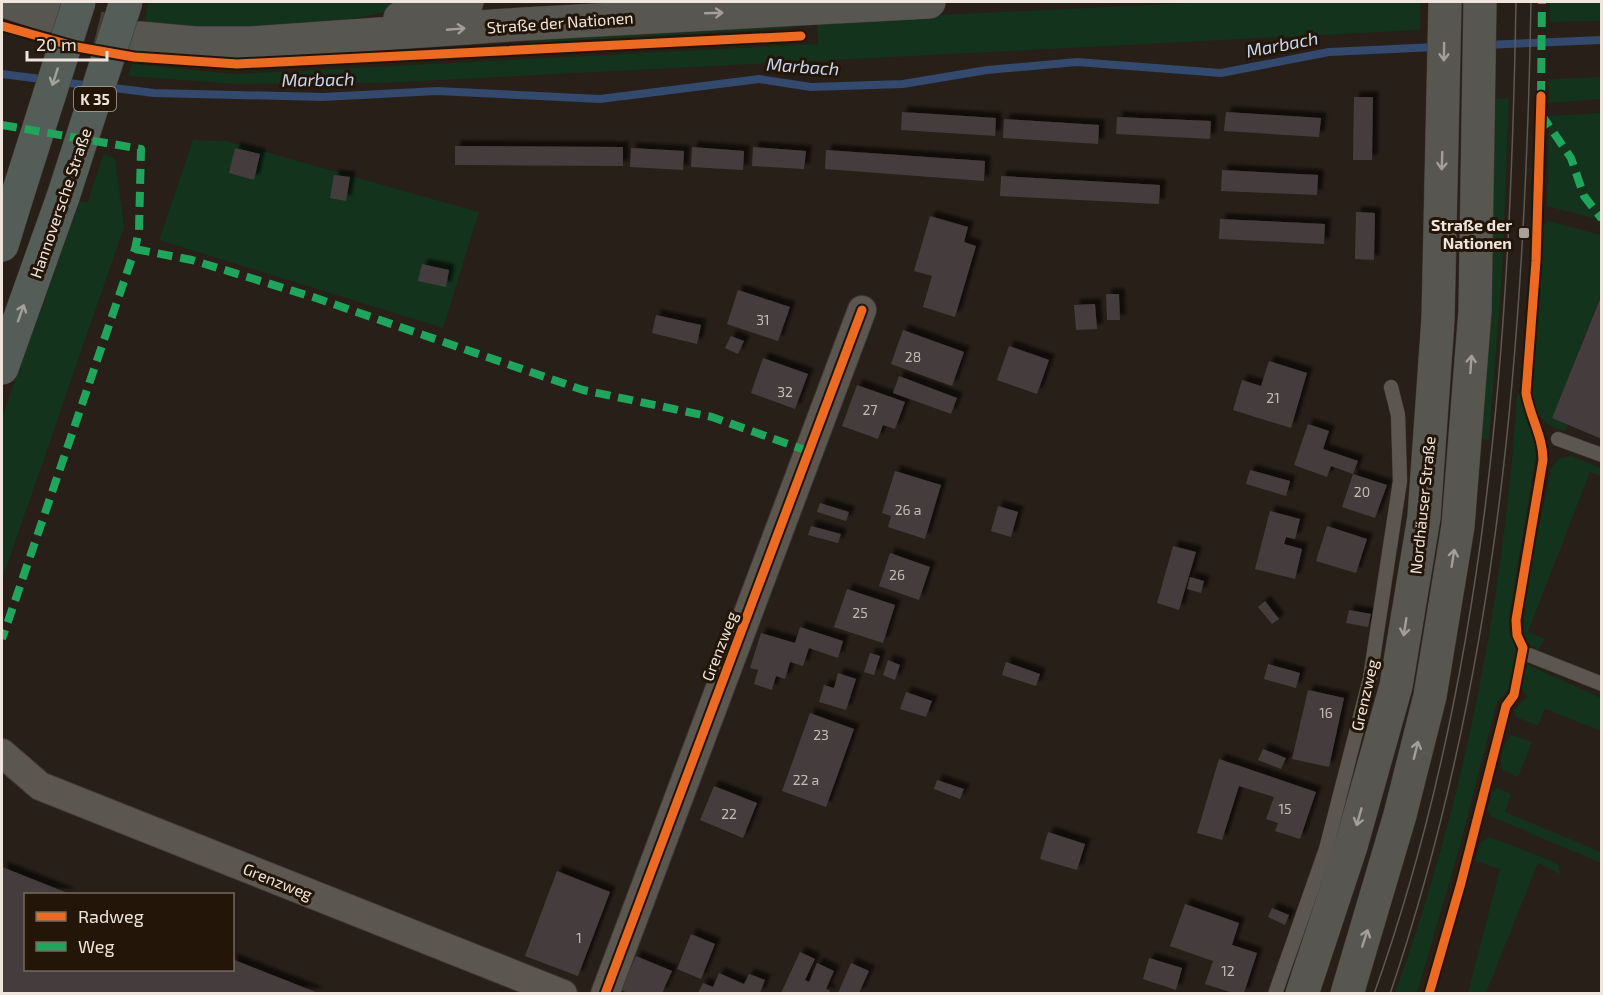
<svg xmlns="http://www.w3.org/2000/svg" width="1603" height="995" viewBox="0 0 1603 995" font-family="'Exo 2',sans-serif">
	<style>
		.green { fill: #14331c }
		.lines { fill: none; stroke-linecap: round; stroke-linejoin: round }
		.stream { stroke: #33496e; stroke-width: 8 }
		.building { fill: #443e3d; filter: url(#shadow) }
		.secondary-tunnel { stroke: #453d36; stroke-width: 33; stroke-dasharray: 33 16; stroke-linecap: butt }
		.lane-casing { stroke: #403934; stroke-width: 15 }
		.street-casing { stroke: #403934; stroke-width: 30 }
		.secondary-casing { stroke: #403934; stroke-width: 34 }
		.highway-casing { stroke: #403934; stroke-width: 34 }
		.lane { stroke: #5c5651; stroke-width: 14 }
		.street { stroke: #5c5651; stroke-width: 28 }
		.secondary { stroke: #585651; stroke-width: 33 }
		.highway { stroke: #555d58; stroke-width: 33 }
		.tram { stroke: #5e5954; stroke-width: 1.5 }
		.highway-bridge-casing { stroke: #403934; stroke-width: 34; stroke-linecap: butt }
		.highway-bridge { stroke: #555d58; stroke-width: 33 }
		.quiet { stroke: #20a55d; stroke-width: 8; stroke-dasharray: 15 8; stroke-linecap: butt }
		.cycleway-casing { stroke: #231609; stroke-width: 13 }
		.cycleway { stroke: #ed6a23; stroke-width: 9 }
		.oneway { stroke: #a49e97 }
		.oneway2 { stroke: #a2a19a }
		.poi-dot { fill: #a9a098; stroke: #231609; stroke-width: 2 }
		.labels { text-anchor: middle; dominant-baseline: central; stroke-width: 6; stroke-linejoin: round; paint-order: stroke }
		.number-label { font-size: 14px; fill: #c4bbb5 }
		.shield { fill: #231609; stroke: #b2a79d; stroke-width: 1.5 }
		.shield-label { font-size: 15px; font-weight: bold; fill: #efe5dd }
		.street-label { font-size: 16px; fill: #efe5dd; stroke: #231609 }
		.poi-label { font-size: 16px; font-weight: bold; fill: #efe5dd; stroke: #231609; text-anchor: end }
		.water-label { font-size: 18px; font-style: italic; fill: #c7d8f4; stroke: #231609 }
	</style>
	<defs>
		<filter id="shadow"><feDropShadow dx="5.5" dy="-5.5" stdDeviation="1.5" flood-color="#0009"/></filter>
	</defs>
	<rect width="100%" height="100%" fill="#271f18"/>
	<g class="green">
		<path d="M148 2H425C333 28 240 35 145 22Z"/>
		<path d="M1212 2H1420V30L383 83 235 84 128 76 132 64 236 74 818 44 817 21Z"/>
		<path d="M1550 2H1601V21L1550 22Z"/>
		<path d="M792 22 793 28 530 43V37Z"/>
		<path d="M1601 77V99L1549 103V79Z"/>
		<path d="M1509 98 1502 273 1489 440 1477 439 1493 99Z"/>
		<path d="M1601 113V220L1547 206 1549 116Z"/>
		<path d="M193 140 226 141 479 212 443 328 159 240Z"/>
		<path d="M104 153 115 159 124 227 2 580V417L80 201 88 202Z"/>
		<path d="M1548 221 1601 235V294L1552 418 1568 425 1565 431C1544 426 1535 415 1531 394L1543 226Z"/>
		<path d="M1517 395H1520L1535 440 1536 456 1509 619V632L1517 652 1509 689 1497 702 1459 849 1417 993H1395C1464 802 1504 598 1517 395Z"/>
		<path d="M1572 456 1601 468V476L1590 472 1528 632 1545 639 1538 650 1525 641C1518 600 1543 513 1551 469L1559 458Z"/>
		<path d="M1524 663 1601 698V731L1545 709 1538 726 1516 717 1514 710 1527 697 1520 685Z"/>
		<path d="M1512 735 1532 742 1518 777 1502 770C1499 759 1503 742 1512 735Z"/>
		<path d="M1498 788 1511 794 1505 812 1601 852V863L1492 817 1487 810 1492 792Z"/>
		<path d="M1489 837 1552 861 1559 865 1560 874 1538 863 1486 993H1468L1500 869 1475 861 1481 842Z"/>
	</g>
	<g class="lines">
		<g class="stream">
			<path d="M1485 45 1602 40"/>
			<path d="M2 74 49 80"/>
			<path d="M61 82 93 86"/>
			<path d="M106 87 154 93 323 97 437 91 600 99 759 79 811 87 903 84 987 70 1077 62 1221 73 1329 52 1436 47"/>
		</g>
	</g>
	<g class="building">
		<path d="M1354 97H1373L1372 160H1353Z"/>
		<path d="M902 112 996 118 995 136 901 130Z"/>
		<path d="M1226 112 1321 118 1319 137 1224 131Z"/>
		<path d="M1117 117 1211 121 1210 139 1116 134Z"/>
		<path d="M1004 119 1099 125 1098 144 1003 138Z"/>
		<path d="M455 146 623 147V166L455 165Z"/>
		<path d="M692 147 744 151 743 170 691 167Z"/>
		<path d="M753 147 806 151 804 169 752 166Z"/>
		<path d="M235 148 260 154 254 180 229 173Z"/>
		<path d="M631 148 684 151 683 170 630 167Z"/>
		<path d="M826 150 985 161 984 181 825 169Z"/>
		<path d="M1222 170 1318 175 1317 195 1221 191Z"/>
		<path d="M334 175 350 177 346 201 330 198Z"/>
		<path d="M1001 176 1160 185 1159 204 1000 196Z"/>
		<path d="M1356 212 1375 213 1374 260 1355 259Z"/>
		<path d="M930 216 968 227 964 242 976 246 955 317 923 307 932 276 914 271Z"/>
		<path d="M1220 219 1325 224 1324 244 1219 239Z"/>
		<path d="M422 264 449 270 446 287 418 281Z"/>
		<path d="M738 290 790 307 778 341 727 324Z"/>
		<path d="M1106 294H1119L1120 320H1107Z"/>
		<path d="M1602 294V439L1552 418Z"/>
		<path d="M1095 304 1097 329 1076 330 1074 305Z"/>
		<path d="M656 315 701 325 697 344 652 333Z"/>
		<path d="M903 330 964 352 952 386 891 364Z"/>
		<path d="M731 336 744 341 738 354 725 348Z"/>
		<path d="M1009 346 1049 360 1037 394 997 380Z"/>
		<path d="M763 358 808 374 795 409 751 393Z"/>
		<path d="M1269 361 1307 373 1291 428 1233 410 1242 380 1261 386Z"/>
		<path d="M899 376 957 398 951 414 893 393Z"/>
		<path d="M857 385 905 402 895 429 883 425 878 439 842 426Z"/>
		<path d="M1308 424 1329 431 1323 449 1358 461 1353 474 1387 485 1375 518 1342 507 1353 474 1331 466 1327 477 1294 465Z"/>
		<path d="M1250 470 1290 481 1286 496 1246 484Z"/>
		<path d="M895 471 941 485 925 539 888 527 891 516 882 513Z"/>
		<path d="M820 503 849 512 846 521 817 512Z"/>
		<path d="M998 506 1018 512 1011 537 991 531Z"/>
		<path d="M1270 511 1300 519 1295 539 1286 537 1284 544 1302 549 1295 579 1255 569Z"/>
		<path d="M811 526 841 534 838 543 808 535Z"/>
		<path d="M1327 526 1367 539 1356 573 1316 561Z"/>
		<path d="M1173 546 1196 552 1179 610 1157 603Z"/>
		<path d="M890 553 930 567 919 600 879 586Z"/>
		<path d="M1190 577 1204 581 1201 593 1187 589Z"/>
		<path d="M847 589 895 605 883 643 834 627Z"/>
		<path d="M1265 601 1279 619 1272 624 1258 607Z"/>
		<path d="M1349 610 1371 614 1368 627 1346 623Z"/>
		<path d="M800 627 843 641 838 658 809 648 803 666 790 662 785 679 776 676 772 690 754 684 758 670 750 668 761 633 795 643Z"/>
		<path d="M870 653 880 656 874 675 864 672Z"/>
		<path d="M888 660 900 665 895 680 883 675Z"/>
		<path d="M1006 662 1040 674 1036 686 1002 675Z"/>
		<path d="M1268 664 1300 673 1296 688 1264 679Z"/>
		<path d="M838 673 856 679 846 710 819 702 824 685 834 688Z"/>
		<path d="M1308 690 1344 698 1329 767 1292 759Z"/>
		<path d="M906 692 932 701 926 717 900 709Z"/>
		<path d="M810 713 854 729 826 807 782 791Z"/>
		<path d="M1263 749 1286 758 1281 769 1258 760Z"/>
		<path d="M1219 759 1316 792 1300 839 1275 831 1278 823 1266 819 1274 797 1239 786 1222 840 1197 833Z"/>
		<path d="M937 780 964 789 960 799 934 789Z"/>
		<path d="M714 786 757 803 743 838 700 820Z"/>
		<path d="M1048 832 1085 844 1077 870 1040 859Z"/>
		<path d="M2 867 70 894H26V970H232V959L318 993H2Z"/>
		<path d="M557 871 610 892 578 976 525 956Z"/>
		<path d="M1185 904 1239 923 1232 945 1257 953 1244 993H1233L1205 984 1213 961 1170 946Z"/>
		<path d="M1272 908 1289 915 1285 925 1268 917Z"/>
		<path d="M691 934 715 944 701 979 677 969Z"/>
		<path d="M800 952 815 959 805 980 809 982 817 963 834 971 826 989 830 991 829 993H781Z"/>
		<path d="M636 956 672 971 662 993H628L621 990Z"/>
		<path d="M1149 958 1182 968 1176 990 1143 979Z"/>
		<path d="M851 963 869 971 859 993H838Z"/>
		<path d="M719 973 744 984 749 974 765 980 760 993H698L703 983 713 987Z"/>
	</g>
	<g class="lines">
		<path class="secondary-tunnel" d="M50 16 140 38"/>
		<defs>
			<g id="lane">
				<path d="M1558 439 1602 455"/>
				<path d="M1529 655 1602 684"/>
				<path d="M1275 994 1326 849 1370 678 1400 481 1398 415 1391 387"/>
			</g>
			<g id="street">
				<path d="M2 753 40 786 563 994"/>
				<path d="M605 994 862 310"/>
			</g>
			<g id="secondary">
				<path d="M7 2 50 16"/>
				<path d="M400 18 467 2"/>
				<path d="M140 38 195 43H251L523 24 929 2"/>
				<path d="M1302 994 1351 846 1396 686 1424 517 1438 319 1445 2"/>
				<path d="M1347 994 1400 815 1430 696 1458 526 1475 311 1480 2"/>
			</g>
			<g id="highway">
				<path d="M2 245 20 187"/>
				<path d="M2 368 63 197"/>
			</g>
		</defs>
		<use href="#lane" class="lane-casing"/>
		<use href="#street" class="street-casing"/>
		<use href="#secondary" class="secondary-casing"/>
		<use href="#highway" class="highway-casing"/>
		<use href="#lane" class="lane"/>
		<use href="#street" class="street"/>
		<use href="#secondary" class="secondary"/>
		<use href="#highway" class="highway"/>
		<g class="tram">
			<path d="M1374 994C1488 675 1510 337 1516 2"/>
			<path d="M1390 994C1499 672 1525 339 1531 2"/>
		</g>
		<defs>
			<g id="highway-bridge">
				<path d="M20 187 79 2"/>
				<path d="M63 197 126 2"/>
			</g>
		</defs>
		<use href="#highway-bridge" class="highway-bridge-casing"/>
		<use href="#highway-bridge" class="highway-bridge"/>
		<g class="quiet">
			<path d="M1541 96 1542 2"/>
			<path d="M1541 114 1571 158 1584 196 1602 219"/>
			<path d="M2 125 141 149 139 230 135 249 2 639"/>
			<path d="M135 249 192 260 316 298 583 390 712 417 808 451"/>
		</g>
		<defs>
			<g id="cycleway">
				<path d="M2 26 77 47 134 57 237 64 801 36"/>
				<path d="M605 994 862 310"/>
				<path d="M1429 994 1461 883 1506 706 1514 695 1523 648 1517 635 1516 620 1543 460C1543 436 1530 417 1526 393L1536 261 1541 96"/>
			</g>
		</defs>
		<use href="#cycleway" class="cycleway-casing"/>
		<use href="#cycleway" class="cycleway"/>
	</g>
	<defs><path id="oneway-shaft" d="M-6 0H5M1.5-3L5.5 0L1.5 3" fill="none" stroke-width="1.6" stroke-linecap="round" stroke-linejoin="round" transform="scale(1.5)"/></defs>
	<g class="oneway">
		<use href="#oneway-shaft" transform="translate(714 13) rotate(-2)"/>
		<use href="#oneway-shaft" transform="translate(456 29) rotate(-5)"/>
		<use href="#oneway-shaft" transform="translate(1444 52) rotate(91)"/>
		<use href="#oneway-shaft" transform="translate(1442 161) rotate(92)"/>
		<use href="#oneway-shaft" transform="translate(1471 364) rotate(-86)"/>
		<use href="#oneway-shaft" transform="translate(1453 558) rotate(-81)"/>
		<use href="#oneway-shaft" transform="translate(1405 627) rotate(99)"/>
		<use href="#oneway-shaft" transform="translate(1416 750) rotate(-76)"/>
		<use href="#oneway-shaft" transform="translate(1359 817) rotate(106)"/>
		<use href="#oneway-shaft" transform="translate(1365 938) rotate(-72)"/>
	</g>
	<g class="oneway2">
		<use href="#oneway-shaft" transform="translate(55 77) rotate(108)"/>
		<use href="#oneway-shaft" transform="translate(21 313) rotate(-70)"/>
	</g>
	<rect class="poi-dot" x="1518" y="227" width="12" height="12" rx="3"/>
	<g class="labels">
		<g class="number-label">
			<text x="763" y="319">31</text>
			<text x="913" y="356">28</text>
			<text x="785" y="391">32</text>
			<text x="1273" y="397">21</text>
			<text x="870" y="409">27</text>
			<text x="1362" y="491">20</text>
			<text x="908" y="509">26 a</text>
			<text x="897" y="574">26</text>
			<text x="860" y="612">25</text>
			<text x="1326" y="712">16</text>
			<text x="821" y="734">23</text>
			<text x="806" y="779">22 a</text>
			<text x="1285" y="808">15</text>
			<text x="729" y="813">22</text>
			<text x="579" y="937">1</text>
			<text x="1228" y="970">12</text>
		</g>
		<rect class="shield" x="74" y="87" width="42" height="24" rx="4.5"/>
		<g class="shield-label">
			<text x="95" y="99">K 35</text>
		</g>
		<g class="street-label">
			<text transform="translate(560 22) rotate(-4)">Straße der Nationen</text>
			<text transform="translate(60 203) rotate(-71)">Hannoversche Straße</text>
			<text transform="translate(1422 505) rotate(-84)">Nordhäuser Straße</text>
			<text transform="translate(719 646) rotate(-69)">Grenzweg</text>
			<text transform="translate(1364 695) rotate(-77)">Grenzweg</text>
			<text transform="translate(278 881) rotate(22)">Grenzweg</text>
		</g>
		<g class="poi-label">
			<text x="1512" y="224">Straße der<tspan x="1512" dy="18">Nationen</tspan></text>
		</g>
		<g class="water-label">
			<text transform="translate(1282 44) rotate(-11)">Marbach</text>
			<text transform="translate(803 66) rotate(4)">Marbach</text>
			<text transform="translate(318 79) rotate(-1)">Marbach</text>
		</g>
	</g>
	<rect width="1603" height="995" fill="none" stroke="#efe5dd" stroke-width="6"/>
	<rect x="24" y="893" width="210" height="78" fill="#231609" stroke="#75695e" stroke-width="1.5"/>
	<rect x="36" y="912" width="30" height="9" fill="#ed6a23" stroke="#75695e" stroke-width="1.5"/>
	<text x="78" y="923" font-size="18" fill="#efe5dd">Radweg</text>
	<rect x="36" y="942" width="30" height="9" fill="#20a55d" stroke="#75695e" stroke-width="1.5"/>
	<text x="78" y="953" font-size="18" fill="#efe5dd">Weg</text>
	<path d="M27 51v9h80v-9" fill="none" stroke="#efe5dd" stroke-width="3"/>
	<text x="36" y="51" font-size="18" fill="#efe5dd" stroke="#231609" stroke-width="4.5" paint-order="stroke">20 m</text>
</svg>
